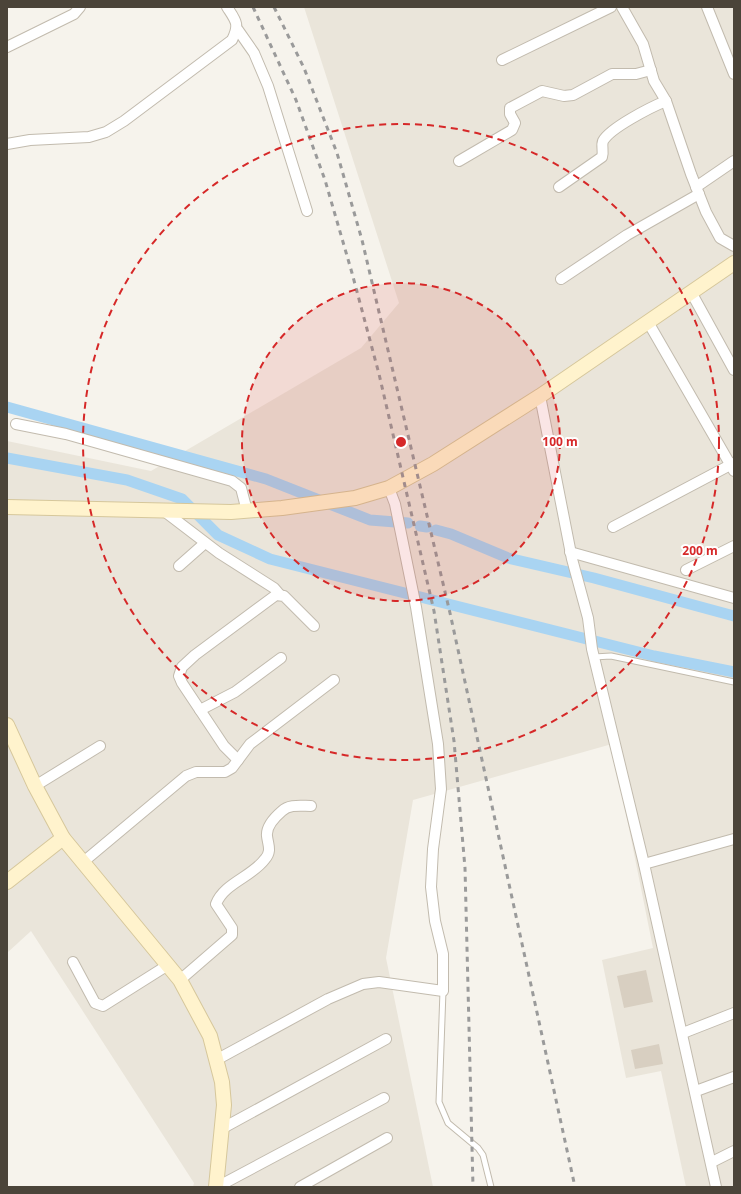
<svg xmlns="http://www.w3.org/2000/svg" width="741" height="1194" viewBox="0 0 741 1194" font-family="'Noto Sans',sans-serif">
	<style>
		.residential { fill: #eae5da }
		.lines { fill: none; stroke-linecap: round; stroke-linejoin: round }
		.canal { stroke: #a9d4f2; stroke-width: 11 }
		.building { fill: #d8cfc1 }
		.lane-casing { stroke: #c2bbae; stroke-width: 7 }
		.street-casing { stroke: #c2bbae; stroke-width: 12 }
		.secondary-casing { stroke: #d6c79b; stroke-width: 16 }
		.lane { stroke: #fff; stroke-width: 5 }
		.street { stroke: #fff; stroke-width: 10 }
		.secondary { stroke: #fff3cd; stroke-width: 14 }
		.rail { stroke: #9a9a9a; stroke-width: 3; stroke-dasharray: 5 5; stroke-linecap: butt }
		.ring { fill: none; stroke: #d62828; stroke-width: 2; stroke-dasharray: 7 5 }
		.centre { fill: #d62828; stroke: #fff; stroke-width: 2 }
		.ring-label { font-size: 12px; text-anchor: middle; font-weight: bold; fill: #d62828; stroke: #fff; stroke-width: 4; stroke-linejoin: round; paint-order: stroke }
	</style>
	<rect width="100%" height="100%" fill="#f6f3ec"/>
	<path class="residential" d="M304 7H734V1187H686L661 1071 626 1078 602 960 653 948 612 744 413 800 386 958 433 1187H193L194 1183 31 931 7 953V441L151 471 361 348 399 303Z"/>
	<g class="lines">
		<g class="canal">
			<path d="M7 407 266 479 370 520 408 523"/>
			<path d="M7 458 127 480 182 499 218 535 270 559 654 656 734 672"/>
			<path d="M420 526 427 527"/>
			<path d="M436 530 451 534 508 558 594 578 734 616"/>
		</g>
	</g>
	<g class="building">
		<path d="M646 970 653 1002 624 1008 617 976Z"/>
		<path d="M659 1044 663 1064 635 1069 631 1050Z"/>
	</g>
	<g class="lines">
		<defs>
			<g id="lane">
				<path d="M594 657 611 656 734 682"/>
				<path d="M443 991 439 1102 448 1123 478 1148 483 1155 491 1187"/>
			</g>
			<g id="street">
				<path d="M622 7 643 44 654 81 666 101 691 174 706 212 720 238 734 246"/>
				<path d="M707 7 734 74"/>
				<path d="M238 30 254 53 268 86 307 211"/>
				<path d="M7 47 74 14 80 7"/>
				<path d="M502 60 611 7"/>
				<path d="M7 144 30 140 89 137 106 132 124 121 232 40C240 24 236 21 227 7"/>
				<path d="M459 161 512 130 515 123 510 114V108L542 91 564 96 573 95 612 74H636L651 70"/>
				<path d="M559 187 602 157C604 151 601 146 603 141 610 128 651 107 666 101"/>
				<path d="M696 187 734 161"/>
				<path d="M561 279 627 235 699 194"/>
				<path d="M691 292 734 370"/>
				<path d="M648 322 734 471"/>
				<path d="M540 396 572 559 588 618 592 649 644 864 716 1187"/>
				<path d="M16 424 66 434 232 481 241 488 247 511"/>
				<path d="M164 511 219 553 274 588 280 595"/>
				<path d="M613 527 734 463"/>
				<path d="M570 552 734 598"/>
				<path d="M179 566 205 543"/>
				<path d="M686 570 734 546"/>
				<path d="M200 710 235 692 281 658"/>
				<path d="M238 760 224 746 182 683 179 676 182 667 195 655 276 595 284 596 314 626"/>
				<path d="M35 786 100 746"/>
				<path d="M82 863 186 776 196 772H225L232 768 250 744 334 680"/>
				<path d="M644 864 734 839"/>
				<path d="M73 962 95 1003 103 1006 168 965"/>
				<path d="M180 980 232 935V928L216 904C224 883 252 877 265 859 272 851 268 845 267 836 266 827 275 817 282 811 289 804 301 806 311 806"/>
				<path d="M683 1033 734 1013"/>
				<path d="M216 1060 328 999 363 984 379 982 443 991V954L435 921 431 887 433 849 441 789 438 744 416 607 395 504 389 488"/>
				<path d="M696 1091 734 1077"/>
				<path d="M223 1128 386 1039"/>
				<path d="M712 1162 734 1151"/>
				<path d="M217 1187 384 1098"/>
				<path d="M300 1187 387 1138"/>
			</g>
			<g id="secondary">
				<path d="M7 507 231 512 282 508 355 498 389 488 433 464 540 396 734 263"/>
				<path d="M7 725 35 786 63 838 180 980 210 1036 222 1082 224 1105 216 1187"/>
				<path d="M7 882 63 838"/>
			</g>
		</defs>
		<use href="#lane" class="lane-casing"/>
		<use href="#street" class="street-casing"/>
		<use href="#secondary" class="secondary-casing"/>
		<use href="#lane" class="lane"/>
		<use href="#street" class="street"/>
		<use href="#secondary" class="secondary"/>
		<g class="rail">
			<path d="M253 7 296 100 325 180 352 273 379 374 434 611 454 741 465 868 473 1187"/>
			<path d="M274 7 304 68 337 153 362 240 450 613 575 1187"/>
		</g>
	</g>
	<circle cx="401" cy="442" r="159" fill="#d62828" fill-opacity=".12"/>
	<g class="ring">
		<circle cx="401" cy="442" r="159"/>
		<circle cx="401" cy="442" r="318"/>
	</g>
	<circle cx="401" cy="442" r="6" class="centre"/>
	<g class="ring-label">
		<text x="560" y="446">100 m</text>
		<text x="700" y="555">200 m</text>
	</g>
	<rect width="741" height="1194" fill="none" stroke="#4b4439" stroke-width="16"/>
</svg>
